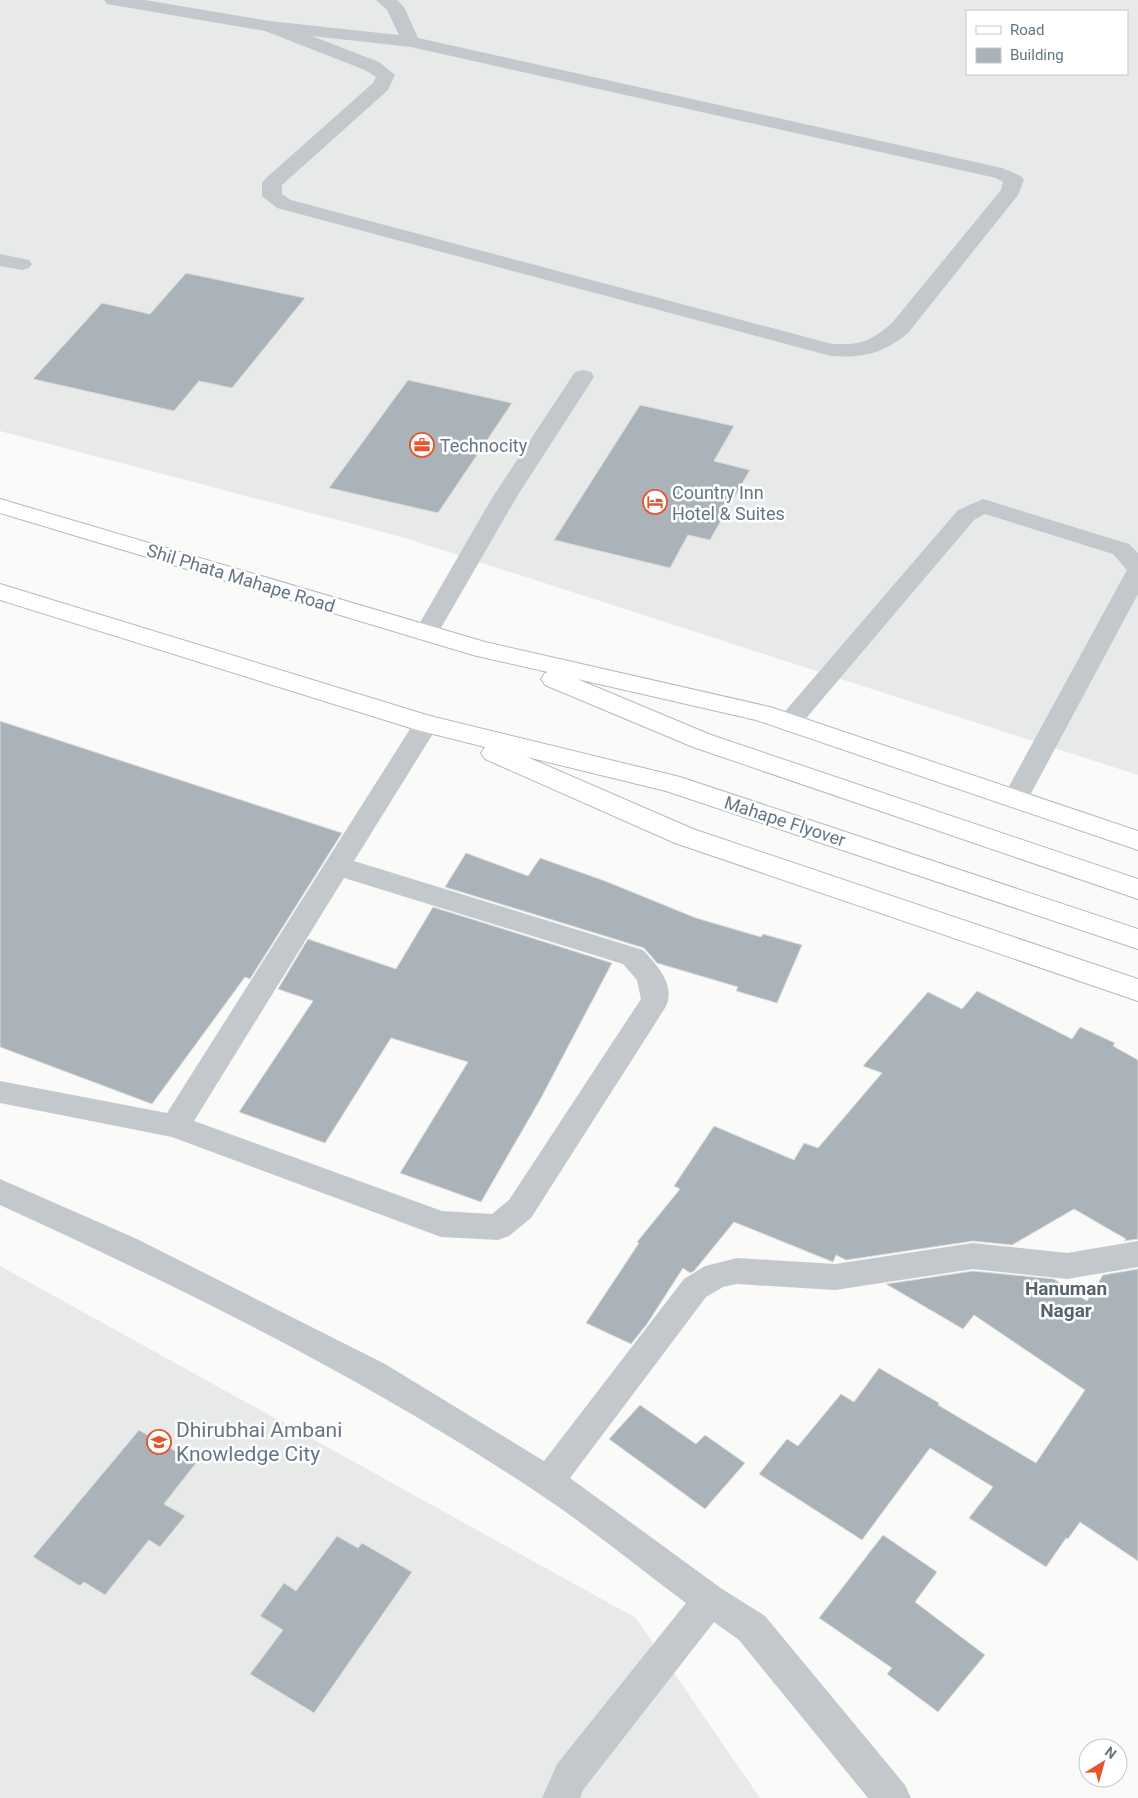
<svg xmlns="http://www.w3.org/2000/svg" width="1138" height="1798" viewBox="0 0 1138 1798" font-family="Roboto,sans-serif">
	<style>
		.built { fill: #e8e9e9; fill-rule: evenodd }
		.building { fill: #aab3b9; stroke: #dcdcda }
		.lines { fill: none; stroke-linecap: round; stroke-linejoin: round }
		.major-casing { stroke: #b5babe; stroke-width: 2 }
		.minor { fill: #c3c8cc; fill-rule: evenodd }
		.major { fill: #fff; fill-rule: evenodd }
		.labels { text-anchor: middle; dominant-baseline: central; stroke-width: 5; stroke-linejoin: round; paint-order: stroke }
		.poi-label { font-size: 18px; fill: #657683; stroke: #fff; text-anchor: start }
		.street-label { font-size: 18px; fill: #657683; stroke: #fff }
		.neighbourhood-label { font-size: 19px; font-weight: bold; fill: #57646e; stroke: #fff }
		.near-poi-label { font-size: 21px; fill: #657683; stroke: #fff; text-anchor: start }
	</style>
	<rect width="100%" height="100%" fill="#fafaf8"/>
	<g class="built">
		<path d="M0 0H1138V775L402 537 0 431ZM967 11H1127V74H967Z"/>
		<path d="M0 1266 636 1618 760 1798H0Z"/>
	</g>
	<g class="building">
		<path d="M186 273 305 298 232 388 199 381 174 411 33 379 102 303 150 314Z"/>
		<path d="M408 380 512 403 438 513 329 488Z"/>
		<path d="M640 405 734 426 714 461 750 470 710 540 688 535 670 568 554 540Z"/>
		<path d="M0 721 342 833 250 979 245 977 152 1104 0 1047Z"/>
		<path d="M466 853 528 876 540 858 605 881 696 918 761 937 763 934 802 945 777 1003 736 991 738 987 657 963 644 948 445 887Z"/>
		<path d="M433 907 612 963 541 1098 481 1202 400 1173 468 1062 391 1038 325 1143 239 1112 313 1001 278 989 308 939 396 969Z"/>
		<path d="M977 991 1072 1039 1080 1027 1115 1043 1113 1046 1138 1060V1239L1124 1241 1126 1239 1074 1209 1012 1245 973 1241 846 1260 836 1255 833 1262 734 1222 694 1271 690 1273 683 1268 647 1324 631 1344 586 1323 639 1243 637 1242 680 1189 674 1186 714 1126 794 1160 804 1143 818 1148 882 1073 863 1066 928 992 962 1009Z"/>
		<path d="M1138 1269V1561L1080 1522 1068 1539 1066 1538 1046 1567 969 1518 993 1487 930 1448 862 1540 759 1474 787 1439 798 1446 841 1394 854 1402 879 1368 939 1403 938 1405 1036 1463 1085 1390 974 1315 963 1329 886 1284 973 1271 1054 1279 1087 1301 1103 1275Z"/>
		<path d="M640 1405 696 1444 705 1435 745 1463 705 1509 609 1439Z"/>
		<path d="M139 1430 196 1463 164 1504 185 1516 160 1547 149 1540 105 1595 84 1582 80 1586 33 1557Z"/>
		<path d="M883 1535 937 1572 915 1602 985 1655 938 1712 887 1674 892 1668 819 1618Z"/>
		<path d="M337 1536 358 1548 362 1543 412 1572 314 1713 250 1674 283 1630 260 1616 284 1583 296 1591Z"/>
	</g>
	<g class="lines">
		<defs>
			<g id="major">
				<path d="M0 499 485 642 770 707 1138 831V850L756 720 577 679 711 735 1138 879V899L693 747 545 685 541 679 545 673 548 672 473 655 0 513Z"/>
				<path d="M0 584 430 716 680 777 1138 929V949L666 791 527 757 693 829 1138 979V1001L675 843 485 759 481 753 485 747 417 730 0 600Z"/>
			</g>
		</defs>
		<use href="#major" class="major-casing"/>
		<g class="minor">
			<path d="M104 0H145L269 21 399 35 387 10 376 0H397L404 7 418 38 1002 168 1021 176 1024 180 1018 195 908 333C882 354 864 358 831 356L277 208 262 196V183L265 179 373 83 376 77 365 70 265 31 113 5 107 4ZM312 36 411 47 996 178 1003 182 1001 190 892 323C870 342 860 345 832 344L291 200 282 194V185L388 90 395 75 379 62Z"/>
			<path d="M0 254 29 260 32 264 29 268 22 270 0 266Z"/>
			<path d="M583 370 591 372 594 377 516 498 438 633 435 639 426 641 417 639 414 633 492 498 575 372Z"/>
			<path d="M983 499 1129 544 1138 553V594L1028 799 1024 805 1015 808 1006 805 1002 799 1127 570 1113 554 985 514 974 520 797 729 788 732 779 729 775 723 958 510Z"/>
			<path d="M426 715 435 718 439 724 354 861 643 950C657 965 677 986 665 1008L531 1218 509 1236 498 1240 441 1237 172 1137 0 1103V1081L167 1113 417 718ZM344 878 623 964 637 980 641 999 509 1200 492 1214 442 1211 194 1121Z"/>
			<path d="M0 1179 137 1239 385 1364 544 1461 684 1279 705 1266 737 1258 835 1264 973 1243 1067 1253 1138 1241V1267L1067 1279 973 1269 835 1290 737 1284 723 1287 706 1297 570 1478 722 1589 765 1616 905 1785 911 1798H868L739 1640 714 1622 583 1790 580 1798H542L557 1764 686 1603C636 1566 587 1525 535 1491 366 1379 184 1289 0 1205Z"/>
		</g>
		<use href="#major" class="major"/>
	</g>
	<defs>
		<symbol id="office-ring" viewBox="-11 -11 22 22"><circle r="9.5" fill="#fff" stroke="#e4572e" stroke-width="1.5"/><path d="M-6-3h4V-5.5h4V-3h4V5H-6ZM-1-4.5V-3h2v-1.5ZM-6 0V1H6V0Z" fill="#e4572e"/></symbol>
		<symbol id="hotel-ring" viewBox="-11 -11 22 22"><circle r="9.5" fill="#fff" stroke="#e4572e" stroke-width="1.5"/><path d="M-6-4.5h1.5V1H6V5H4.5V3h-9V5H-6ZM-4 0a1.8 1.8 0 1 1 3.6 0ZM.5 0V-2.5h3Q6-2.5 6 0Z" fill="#e4572e"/></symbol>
		<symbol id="university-ring" viewBox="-11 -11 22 22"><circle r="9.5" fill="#fff" stroke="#e4572e" stroke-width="1.5"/><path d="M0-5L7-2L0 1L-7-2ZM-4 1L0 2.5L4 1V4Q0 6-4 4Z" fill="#e4572e"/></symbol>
	</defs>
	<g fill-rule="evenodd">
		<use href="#office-ring" x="408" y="431" width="28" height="28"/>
		<use href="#hotel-ring" x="641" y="488" width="28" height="28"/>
		<use href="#university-ring" x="145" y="1428" width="28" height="28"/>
	</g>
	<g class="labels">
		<g class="poi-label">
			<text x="440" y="445">Technocity</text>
			<text x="672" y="492">Country Inn<tspan x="672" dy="21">Hotel &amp; Suites</tspan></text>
		</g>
		<g class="street-label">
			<text transform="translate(241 578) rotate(17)">Shil Phata Mahape Road</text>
			<text transform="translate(785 821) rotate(18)">Mahape Flyover</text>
		</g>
		<g class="neighbourhood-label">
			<text x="1066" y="1288">Hanuman<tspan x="1066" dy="22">Nagar</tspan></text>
		</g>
		<g class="near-poi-label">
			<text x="176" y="1430">Dhirubhai Ambani<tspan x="176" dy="24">Knowledge City</tspan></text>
		</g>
	</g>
	<rect x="966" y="10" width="162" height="65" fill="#ffffff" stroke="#c1c8cd"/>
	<rect x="976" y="26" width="25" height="8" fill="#ffffff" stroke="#c1c8cd"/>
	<text x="1010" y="35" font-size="15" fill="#657683">Road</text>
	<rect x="976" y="48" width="25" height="15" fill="#aab3b9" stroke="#c1c8cd"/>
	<text x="1010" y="60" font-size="15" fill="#657683">Building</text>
	<g transform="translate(1103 1763) rotate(37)"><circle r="24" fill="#ffffff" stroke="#c1c8cd"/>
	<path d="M0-4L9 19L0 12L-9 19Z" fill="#e4572e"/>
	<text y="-8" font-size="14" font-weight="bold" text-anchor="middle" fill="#657683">N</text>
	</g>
</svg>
